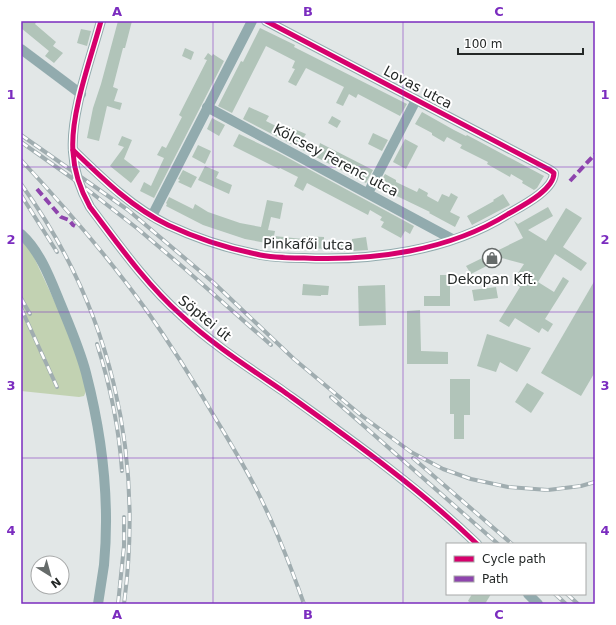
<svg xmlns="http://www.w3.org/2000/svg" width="616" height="625" viewBox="0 0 616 625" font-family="'DejaVu Sans',sans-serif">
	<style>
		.green { fill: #c2d2b2 }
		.building { fill: #b1c4b9 }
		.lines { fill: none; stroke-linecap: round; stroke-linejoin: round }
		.minor { stroke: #92abae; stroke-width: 10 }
		.rail-casing { stroke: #a0adb0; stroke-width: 4 }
		.rail { stroke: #fff; stroke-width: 2.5; stroke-dasharray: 8; stroke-linecap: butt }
		.quiet { stroke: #8e44ad; stroke-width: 4; stroke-dasharray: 8 4; stroke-linecap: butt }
		.cycleway-casing { stroke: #fff; stroke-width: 8 }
		.cycleway { stroke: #d6006c; stroke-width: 5 }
		.grid { fill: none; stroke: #7b2cbf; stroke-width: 1; stroke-opacity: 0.55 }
		.labels { text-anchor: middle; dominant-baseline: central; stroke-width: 4; stroke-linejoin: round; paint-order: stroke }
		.street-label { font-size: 14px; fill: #242827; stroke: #fff }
		.poi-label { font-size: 14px; fill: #242827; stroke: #fff }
		.neatline { fill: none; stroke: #7b2cbf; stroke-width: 1.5 }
		.grid-label { font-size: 13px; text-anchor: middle; font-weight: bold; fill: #7b2cbf }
	</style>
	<rect width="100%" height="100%" fill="#e2e7e7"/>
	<path class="green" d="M21 240 32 253 60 313 80 366 86 391 84 396 79 397 21 391Z"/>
	<g class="building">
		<path d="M21 21H37L35 24 56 42 53 46 63 53 54 63 45 56 49 51 21 28Z"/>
		<path d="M118 21H132L125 48H123L113 87 118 89 114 101 122 103 120 110 107 106 99 141 87 138 93 108 101 84Z"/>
		<path d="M260 28 295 45 294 47 407 104 400 116 358 94 356 98 349 94 343 106 336 103 344 87 306 68 296 86 288 82 295 69 292 68 295 61 266 46 232 113 218 106 241 61 243 62Z"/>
		<path d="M81 29 91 31 87 46 77 43Z"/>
		<path d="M185 48 194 52 191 60 182 56Z"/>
		<path d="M208 53 212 56 213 54 224 61 154 198 140 191 144 182 151 186 164 158 157 155 162 146 166 148 182 117 179 115 207 60 204 59Z"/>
		<path d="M249 107 269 116 266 121 278 127 279 125 291 131 292 128 306 134 303 139 319 147 320 143 373 170 366 183 243 119Z"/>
		<path d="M422 112 454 130 466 136 467 135 544 176 537 188 534 190 522 183 523 181 511 174 510 177 487 164 488 162 460 148 462 145 447 137 444 142 432 135V133L415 124Z"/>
		<path d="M332 116 341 121 337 128 328 123Z"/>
		<path d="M212 118 225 125 219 136 207 129Z"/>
		<path d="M373 133 388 140 382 151 368 144Z"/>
		<path d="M239 134 279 153 414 226 410 234 405 231 401 238 381 227 384 222 380 220 382 217 370 210 368 215 307 183 303 191 294 186 298 177 280 168 279 169 233 146Z"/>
		<path d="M122 136 132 140 124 159 140 171 131 183 110 166 124 147 118 145Z"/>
		<path d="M405 139 418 146 406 169 393 162Z"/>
		<path d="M198 145 211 151 205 164 192 157Z"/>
		<path d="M205 166 219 172 216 178 232 185 229 194 198 180Z"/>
		<path d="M183 170 197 177 191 188 178 182 180 180 178 179Z"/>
		<path d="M385 174 396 180V182L417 192 419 188 428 193 427 196 438 202 442 194 449 197 451 193 458 197 450 212 460 217 455 227 429 213 430 212 378 187Z"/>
		<path d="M503 194 510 205 472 225 467 216 494 201 493 200Z"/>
		<path d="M169 197 193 209 195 204 208 212 240 223 261 227 267 200 283 203 280 219 271 217 268 230 275 231 274 236 303 239V236L324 237V241H352V239L366 237 368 250 353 251H332V249L293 248 245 239 203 225 166 206 167 204 166 203Z"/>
		<path d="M548 207 553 216 528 230 546 241 566 208 582 218 563 247 587 263 581 271 555 254 538 282 554 292 563 277 569 281 545 319 553 324 548 332 542 328 539 333 515 318 509 327 499 321 520 287 512 282 524 264 502 258 471 274 466 266 523 238 514 221 518 224Z"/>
		<path d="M440 275H450V306H424V296H440Z"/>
		<path d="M595 280V372L581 396 541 373Z"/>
		<path d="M303 284 329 286 328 295H321V296L302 295Z"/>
		<path d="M385 285 386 325 359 326 358 286Z"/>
		<path d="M496 287 498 298 474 301 472 290Z"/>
		<path d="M420 310 421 351 448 352V364H407V311Z"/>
		<path d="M487 334 531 348 517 372 500 362 496 372 477 366Z"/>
		<path d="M450 379H470V415H464V439H454V414H450Z"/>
		<path d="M527 383 544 393 531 413 515 402Z"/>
		<path d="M472 594H491L485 604H472L468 601Z"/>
	</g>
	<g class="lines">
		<g class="minor">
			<path d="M101 21C91 58 70 114 73 152 74 172 80 189 90 207 118 244 146 284 181 315 212 344 248 367 283 391 350 439 418 487 477 544"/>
			<path d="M21 49 81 94"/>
			<path d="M207 107 452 239"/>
			<path d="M73 150C102 178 131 207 168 225 196 238 226 248 256 254 272 258 288 258 304 258 373 261 449 251 508 214 522 206 554 190 554 173L550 170 266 21"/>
			<path d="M368 193 416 100"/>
			<path d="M152 216 252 21"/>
			<path d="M21 234C41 252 51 281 61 305 70 327 80 350 86 373 102 435 110 501 104 565 102 578 100 591 98 604"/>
			<path d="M528 594 538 604"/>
		</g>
		<defs>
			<g id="rail">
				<path d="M21 135 128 210 214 283 294 359 362 416 411 452 443 469 471 479 508 487 548 490 581 486 595 482"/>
				<path d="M21 142 79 183 138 229 184 268 271 345"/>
				<path d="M21 160C66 208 109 258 147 311 171 345 193 380 214 416 231 444 249 473 263 503 279 536 292 570 304 604"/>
				<path d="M21 184C111 308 144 453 124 604"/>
				<path d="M21 195 57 252"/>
				<path d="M21 298 30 314"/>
				<path d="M21 308 57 387"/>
				<path d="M97 344C110 385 119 428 122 471"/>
				<path d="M331 397 498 544"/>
				<path d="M413 458 512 544"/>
				<path d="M555 594 566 604"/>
				<path d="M567 594 578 604"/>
				<path d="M118 604 124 546V517"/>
			</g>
		</defs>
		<use href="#rail" class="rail-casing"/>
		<use href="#rail" class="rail"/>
		<g class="quiet">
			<path d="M570 181 595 154"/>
			<path d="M37 189 61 217 69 220 73 225 75 226"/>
		</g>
		<defs>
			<g id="cycleway">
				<path d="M101 21C91 58 70 114 73 152 74 172 80 189 90 207 118 244 146 284 181 315 212 344 248 367 283 391 350 439 418 487 477 544"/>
				<path d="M73 150C102 178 131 207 168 225 196 238 226 248 256 254 272 258 288 258 304 258 373 261 449 251 508 214 522 206 554 190 554 173L550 170 266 21"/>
			</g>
		</defs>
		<use href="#cycleway" class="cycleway-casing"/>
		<use href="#cycleway" class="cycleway"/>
	</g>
	<path class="grid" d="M213 21V604M403 21V604M21 167H595M21 312H595M21 458H595"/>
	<defs>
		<symbol id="shop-ring" viewBox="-11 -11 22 22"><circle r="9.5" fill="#fff" stroke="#666b6a" stroke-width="1.5"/><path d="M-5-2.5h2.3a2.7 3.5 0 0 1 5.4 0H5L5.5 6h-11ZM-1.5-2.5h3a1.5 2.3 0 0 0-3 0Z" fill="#666b6a"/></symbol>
	</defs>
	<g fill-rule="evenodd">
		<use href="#shop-ring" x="481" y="247" width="22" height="22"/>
	</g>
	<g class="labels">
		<g class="street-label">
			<text transform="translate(418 87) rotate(28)">Lovas utca</text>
			<text transform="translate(336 160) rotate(28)">Kölcsey Ferenc utca</text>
			<text transform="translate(308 244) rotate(1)">Pinkafői utca</text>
			<text transform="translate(205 318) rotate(39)">Söptei út</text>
		</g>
		<g class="poi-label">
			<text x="492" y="279">Dekopan Kft.</text>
		</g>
	</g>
	<rect width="616" height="625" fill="none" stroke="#ffffff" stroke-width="44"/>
	<rect x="446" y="543" width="140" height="52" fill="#ffffff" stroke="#a7a9a9"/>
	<rect x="454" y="556" width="20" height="6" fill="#d6006c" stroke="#a7a9a9"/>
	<text x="482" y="563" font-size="12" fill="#242827">Cycle path</text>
	<rect x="454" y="576" width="20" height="6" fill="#8e44ad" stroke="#a7a9a9"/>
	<text x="482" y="583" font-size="12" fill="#242827">Path</text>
	<g transform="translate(50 575) rotate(143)"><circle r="19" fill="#ffffff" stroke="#a7a9a9"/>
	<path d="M0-3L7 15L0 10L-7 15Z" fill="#666b6a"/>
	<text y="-6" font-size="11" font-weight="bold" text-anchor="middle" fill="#242827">N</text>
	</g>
	<path d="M458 48v6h125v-6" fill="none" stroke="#242827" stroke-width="2"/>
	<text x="464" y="48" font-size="12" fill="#242827" stroke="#ffffff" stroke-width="3" paint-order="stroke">100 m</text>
	<rect x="22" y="22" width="572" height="581" class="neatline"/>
	<g class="grid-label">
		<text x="117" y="16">A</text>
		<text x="308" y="16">B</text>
		<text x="499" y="16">C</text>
		<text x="11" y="99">1</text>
		<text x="605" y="99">1</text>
		<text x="11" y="244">2</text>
		<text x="605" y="244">2</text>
		<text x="11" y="390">3</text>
		<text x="605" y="390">3</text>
		<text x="11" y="535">4</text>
		<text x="605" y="535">4</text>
		<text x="117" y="619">A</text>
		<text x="308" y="619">B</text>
		<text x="499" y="619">C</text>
	</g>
</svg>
